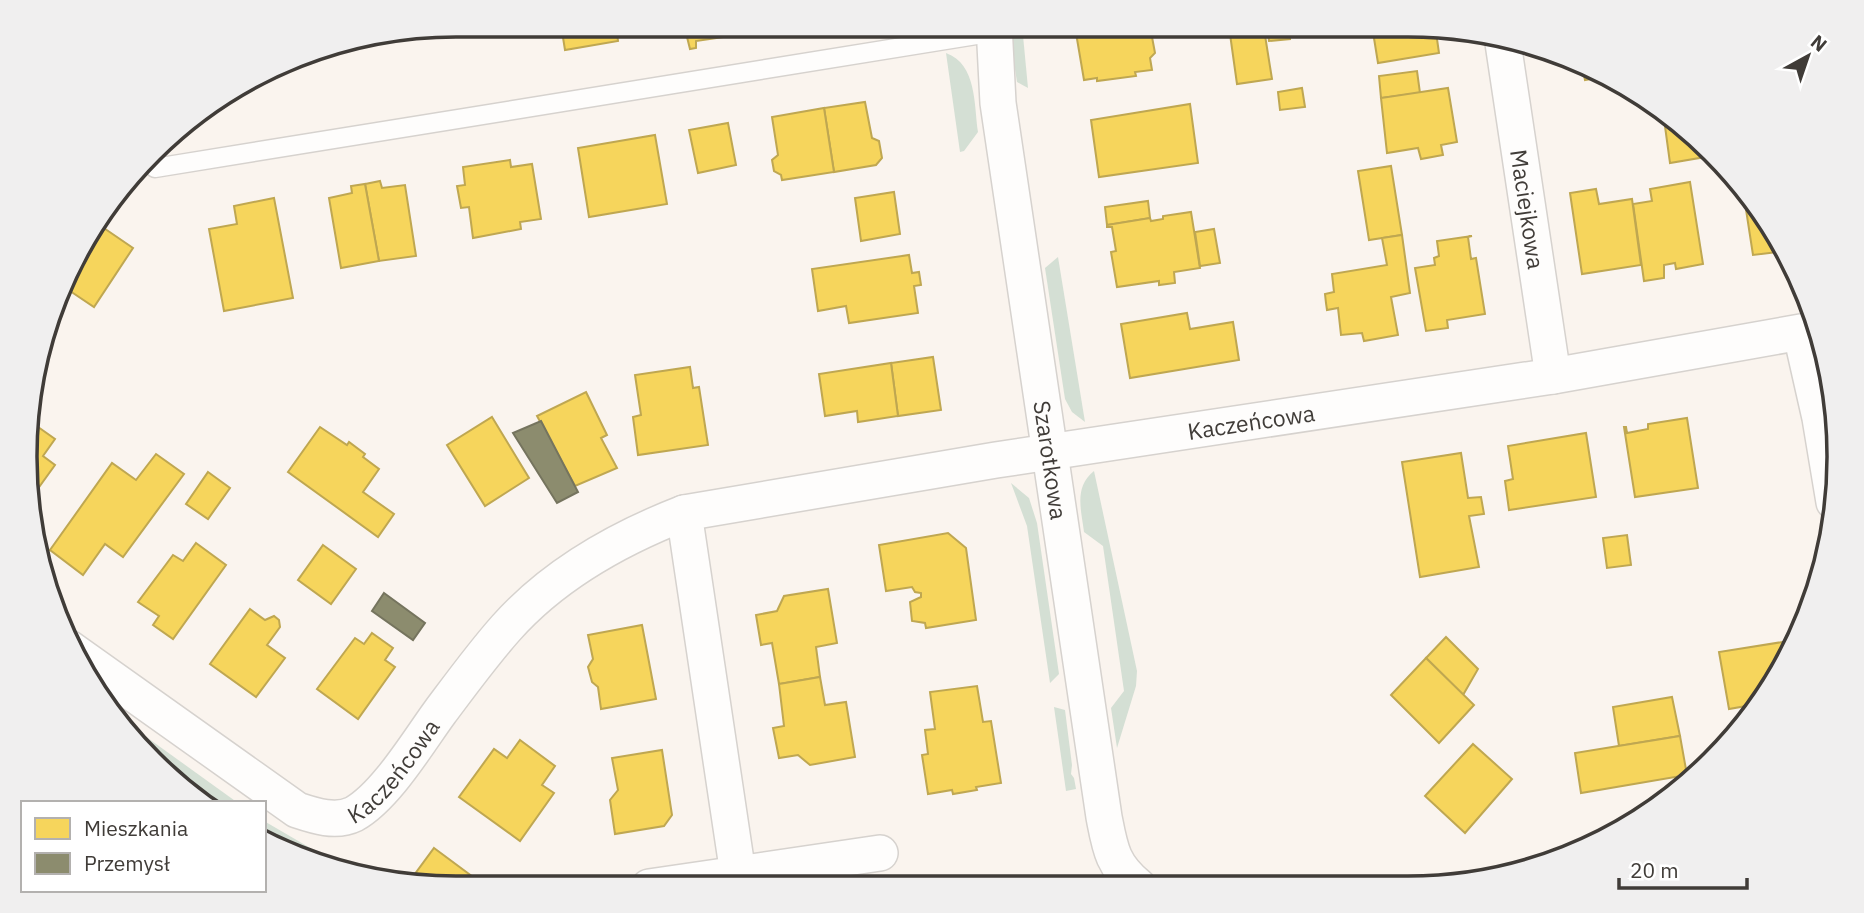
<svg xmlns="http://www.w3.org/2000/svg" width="1864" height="913" viewBox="0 0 1864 913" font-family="'IBM Plex Sans',sans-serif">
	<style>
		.green { fill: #d4dfd4 }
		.homes { fill: #f6d55c; stroke: #bfa751; stroke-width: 2 }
		.industry { fill: #8c8c6e; stroke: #75745e; stroke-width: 2 }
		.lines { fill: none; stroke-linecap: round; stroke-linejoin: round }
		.lane-casing { stroke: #d6d2ce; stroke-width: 21 }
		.street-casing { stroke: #d6d2ce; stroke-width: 38 }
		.lane { stroke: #fefdfc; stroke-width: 18 }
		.street { stroke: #fefdfc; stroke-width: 35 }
		.labels { text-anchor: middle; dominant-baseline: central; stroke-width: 7; stroke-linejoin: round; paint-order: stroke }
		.street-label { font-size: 23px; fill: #403c38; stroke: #fff }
		.rim { fill: none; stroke: #403c38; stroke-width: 3.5 }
	</style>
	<rect width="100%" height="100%" fill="#faf4ee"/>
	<g class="green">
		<path d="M1008 25H1022L1028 88 1017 82Z"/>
		<path d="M946 53C977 64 974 105 978 132L964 151 960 152Z"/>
		<path d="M1058 257 1085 422 1072 412 1065 399 1045 268Z"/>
		<path d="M1094 471 1137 671 1136 686 1117 748 1111 708 1124 691 1103 546 1084 532C1081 509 1074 487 1094 471Z"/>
		<path d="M1011 483 1029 498 1037 523 1059 674 1050 683 1027 526Z"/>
		<path d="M1054 707 1065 710 1072 765 1071 774 1074 778 1076 789 1066 791Z"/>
		<path d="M120 718 238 803H208L151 762Z"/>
		<path d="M264 821 336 863 266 844Z"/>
	</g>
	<g class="homes">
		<path d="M561 25H616L618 41 565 50Z"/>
		<path d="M684 25H722L724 37 696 41V48L690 49Z"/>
		<path d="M1117 25 1118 27 1145 25 1146 34 1152 37 1155 53 1150 58 1152 70 1135 72 1136 76 1097 81V78L1084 80 1076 33Z"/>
		<path d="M1267 25H1289L1290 39 1269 41Z"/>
		<path d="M1379 25H1435L1439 53 1378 63 1373 32 1380 31Z"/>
		<path d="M1264 29 1272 79 1237 84 1230 34Z"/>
		<path d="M1582 65 1598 69 1608 76 1585 80Z"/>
		<path d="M1417 71 1420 93 1381 98 1379 76Z"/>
		<path d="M1302 88 1305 107 1280 110 1278 92Z"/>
		<path d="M1448 88 1457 142 1441 145 1443 155 1421 159 1418 148 1387 153 1381 98Z"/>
		<path d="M865 102 872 138 879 141 882 158 876 165 834 172 824 108Z"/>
		<path d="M1190 104 1198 163 1099 177 1091 120Z"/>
		<path d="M824 108 834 172 782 180 781 175 774 171 772 160 778 155 772 117Z"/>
		<path d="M1664 119 1710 155 1711 156 1670 163Z"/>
		<path d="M728 123 736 165 698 173 689 130Z"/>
		<path d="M655 135 667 204 589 217 578 148Z"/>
		<path d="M510 160 511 167 532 164 541 219 520 222 521 229 473 238 469 207 461 208 457 186 465 185 463 167Z"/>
		<path d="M1391 166 1402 235 1369 240 1358 171Z"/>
		<path d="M380 181 382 188 405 185 416 256 379 261 365 184Z"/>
		<path d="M1690 182 1703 264 1676 269 1675 263 1664 265V278L1644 281 1633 204 1652 201 1650 189Z"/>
		<path d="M365 184 379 261 341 268 329 198 352 193 351 186Z"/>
		<path d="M1596 189 1599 204 1632 199 1641 265 1582 274 1570 193Z"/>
		<path d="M1743 190 1778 252 1753 255Z"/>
		<path d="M894 192 900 234 861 241 855 198Z"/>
		<path d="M274 198 293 298 224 311 209 229 237 224 234 206Z"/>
		<path d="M1148 201 1150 218 1107 225 1105 207Z"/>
		<path d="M1191 212 1200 268 1174 272 1175 283 1159 285V281L1117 287 1111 252 1116 251 1112 227H1107V225L1150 218 1151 221 1163 219V216Z"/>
		<path d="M95 222 133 248 94 307 67 289Z"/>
		<path d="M1214 229 1220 263 1200 266 1195 232Z"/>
		<path d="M1402 235 1410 293 1391 297 1398 335 1364 341 1362 333 1341 335 1338 308 1327 310 1326 303 1325 294 1334 292 1332 274 1387 265 1382 238Z"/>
		<path d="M1472 236 1468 237 1471 259 1476 258 1485 314 1447 320 1448 328 1426 331 1415 268 1435 265 1434 258 1439 256 1437 241Z"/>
		<path d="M909 255 912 273 919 272 921 285 914 286 918 313 849 323 846 306 818 311 812 269Z"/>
		<path d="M1187 313 1190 329 1233 322 1239 360 1130 378 1121 324Z"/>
		<path d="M933 357 941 410 898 416 891 363Z"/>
		<path d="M891 363 898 416 858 422 857 411 825 416 819 374Z"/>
		<path d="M690 367 693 388 699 387 708 445 638 455 633 417 641 415 635 375Z"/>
		<path d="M586 392 607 435 601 438 617 468 575 486 537 416Z"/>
		<path d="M492 417 529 478 485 506 447 445Z"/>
		<path d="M1687 418 1698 488 1635 497 1624 427H1626L1627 433 1648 429V424Z"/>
		<path d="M31 422 55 439 43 456 55 465 29 501Z"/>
		<path d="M320 427 347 445 349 442 365 454 363 457 379 469 363 492 394 514 378 537 288 472Z"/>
		<path d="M1586 433 1596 497 1509 510 1505 481 1513 479 1508 446Z"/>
		<path d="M1461 453 1468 498 1481 497 1484 514 1469 516 1479 567 1420 577 1402 462Z"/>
		<path d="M156 454 184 474 123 557 105 544 83 575 50 550 112 463 136 480Z"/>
		<path d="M208 472 230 488 208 519 186 504Z"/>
		<path d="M948 533 966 548 976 620 926 628 925 623 912 621 910 602 921 597V593L915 592 912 587 886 591 879 545Z"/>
		<path d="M1627 535 1631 565 1607 568 1603 538Z"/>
		<path d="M196 543 226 565 173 639 153 625 159 616 138 602 173 555 183 561Z"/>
		<path d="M323 545 356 569 331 604 298 580Z"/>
		<path d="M828 589 837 643 816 647 820 677 779 684 772 643 761 645 756 615 777 611 784 596Z"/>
		<path d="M250 609 265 620 274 616 279 620 280 627 267 645 285 658 256 697 210 664Z"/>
		<path d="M642 625 656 699 601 709 598 687 592 682 588 667 593 659 588 635Z"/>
		<path d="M372 633 393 648 385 660 395 667 358 719 317 689 355 638 364 644Z"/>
		<path d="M1446 637 1478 669 1463 695 1426 658Z"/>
		<path d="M1795 640V647L1757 704 1729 709 1719 652Z"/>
		<path d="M1426 658 1474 705 1439 743 1391 695Z"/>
		<path d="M820 677 825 705 846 702 855 757 810 765 798 755 779 758 773 728 784 726 779 684Z"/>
		<path d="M977 686 983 722 991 721 1001 783 976 787 977 790 953 794 952 790 928 794 922 755 928 754 925 730 935 729 930 692Z"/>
		<path d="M1672 697 1680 736 1619 746 1613 707Z"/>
		<path d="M1680 736 1687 775 1581 793 1575 753Z"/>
		<path d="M520 740 555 766 542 785 554 793 520 841 459 797 494 749 507 758Z"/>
		<path d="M1473 744 1512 779 1465 833 1425 796Z"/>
		<path d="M662 750 672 815 664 826 615 834 610 800 618 790 612 758Z"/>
		<path d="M434 848 473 877 466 887 429 888 409 882Z"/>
	</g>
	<g class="industry">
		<path d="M541 421 578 492 557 503 513 433Z"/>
		<path d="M384 593 425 623 413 640 372 611Z"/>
	</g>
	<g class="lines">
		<defs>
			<path id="lane" d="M155 168 995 32"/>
			<g id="street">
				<path id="s1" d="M994 25 998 103 1104 817C1110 848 1112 865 1138 886"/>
				<path id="s2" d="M1503 43 1553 376"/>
				<path d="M1801 334 1820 418 1834 502"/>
				<path d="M684 513 738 874 880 853"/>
				<path id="s3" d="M69 648 297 810C315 816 336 823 354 814 386 796 418 742 440 712 461 684 482 655 506 628 554 574 617 539 684 513L996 460 1553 376 1818 329"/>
				<path d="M649 887 738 874"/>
			</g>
		</defs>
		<use href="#lane" class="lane-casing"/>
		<use href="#street" class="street-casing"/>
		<use href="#lane" class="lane"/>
		<use href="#street" class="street"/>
	</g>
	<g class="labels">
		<g class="street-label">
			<text stroke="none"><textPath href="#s2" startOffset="168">Maciejkowa</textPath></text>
			<text stroke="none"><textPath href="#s3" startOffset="1368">Kaczeńcowa</textPath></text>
			<text stroke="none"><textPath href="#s1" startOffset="439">Szarotkowa</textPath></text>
			<text stroke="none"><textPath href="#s3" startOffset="397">Kaczeńcowa</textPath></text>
		</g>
	</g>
	<path d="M0 0H1864V913H0ZM456 37H1408A419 419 0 0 1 1827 456V457A419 419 0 0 1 1408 876H456A419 419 0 0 1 37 457V456A419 419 0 0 1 456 37Z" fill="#f0efef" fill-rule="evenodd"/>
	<path class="rim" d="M456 37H1408A419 419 0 0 1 1827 456V457A419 419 0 0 1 1408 876H456A419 419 0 0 1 37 457V456A419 419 0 0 1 456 37Z"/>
	<rect x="21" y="801" width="245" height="91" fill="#ffffff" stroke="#b3b1af" stroke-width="2"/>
	<rect x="35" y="818" width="35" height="21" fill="#f6d55c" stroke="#b3b1af" stroke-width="2"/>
	<text x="84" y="836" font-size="21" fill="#403c38">Mieszkania</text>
	<rect x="35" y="853" width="35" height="21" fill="#8c8c6e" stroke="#b3b1af" stroke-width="2"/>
	<text x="84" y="871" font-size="21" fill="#403c38">Przemysł</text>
	<g transform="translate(1808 56) rotate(40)" stroke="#ffffff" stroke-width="5" paint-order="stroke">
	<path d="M0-5L12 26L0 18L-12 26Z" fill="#403c38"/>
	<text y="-10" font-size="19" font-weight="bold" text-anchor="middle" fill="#403c38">N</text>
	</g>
	<path d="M1619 878v10h128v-10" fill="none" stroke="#403c38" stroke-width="3.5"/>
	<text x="1630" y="878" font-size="21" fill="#403c38" stroke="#ffffff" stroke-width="5" paint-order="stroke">20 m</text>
</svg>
